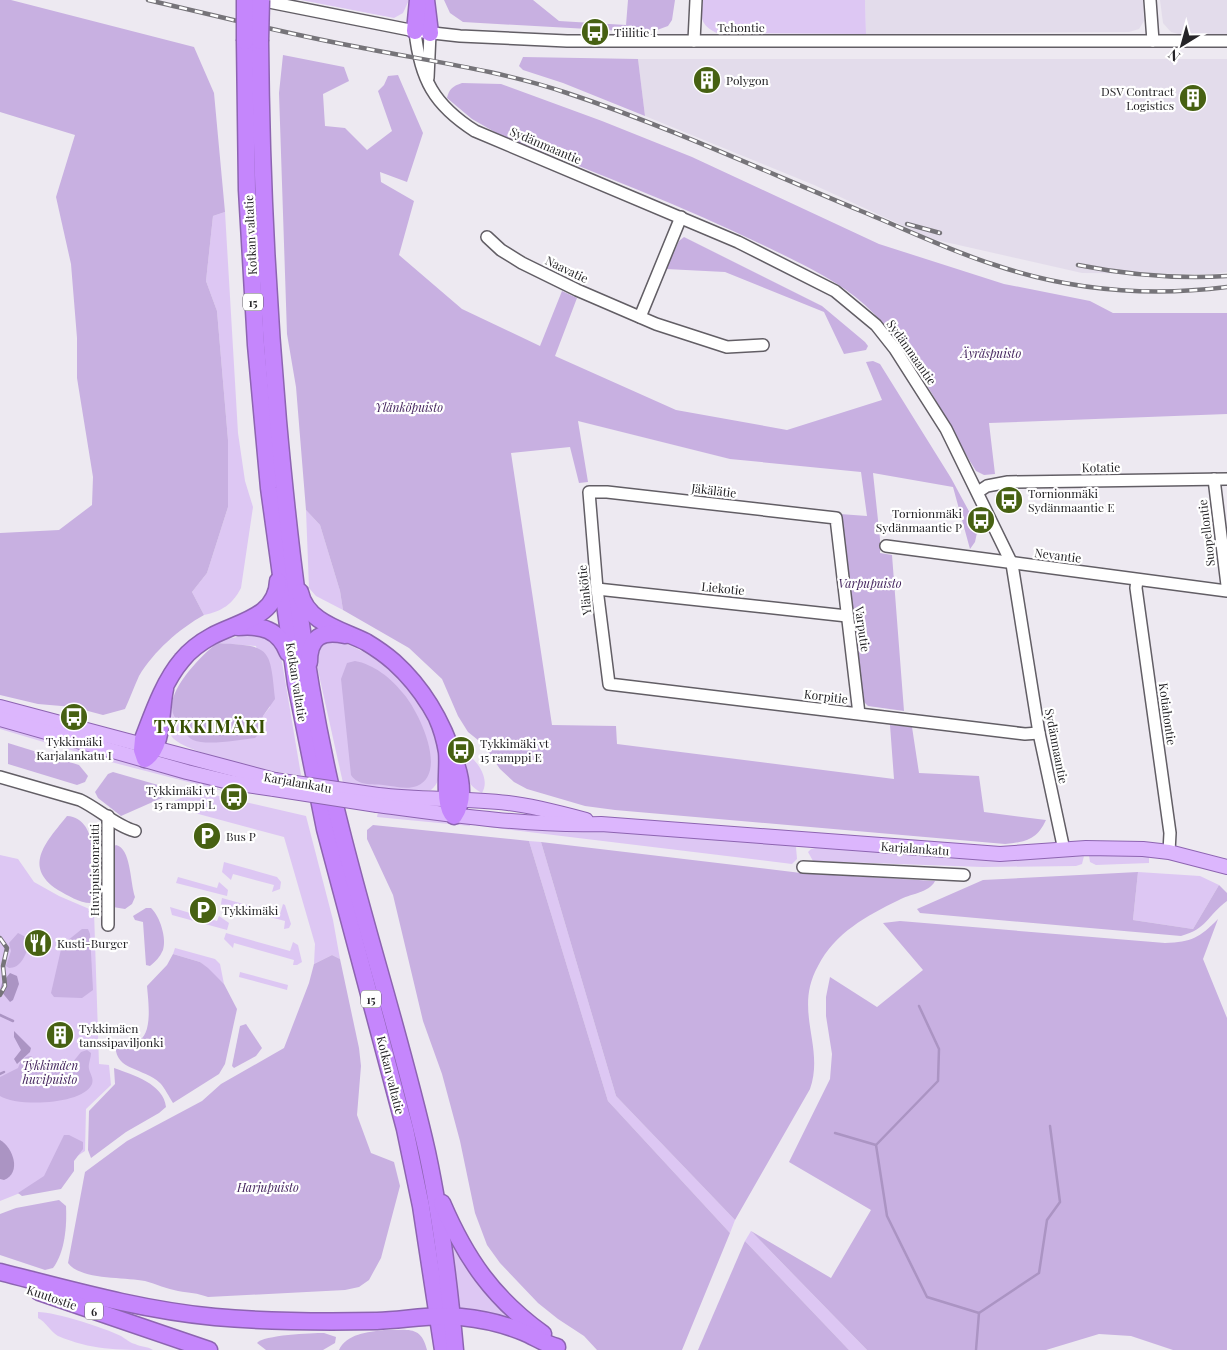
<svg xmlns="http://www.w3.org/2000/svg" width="1227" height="1350" viewBox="0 0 1227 1350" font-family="'Playfair Display',serif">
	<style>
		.built { fill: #e3dceb }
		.green { fill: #ddc7f3 }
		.forest { fill: #c8b0e1 }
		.water { fill: #ab94c3 }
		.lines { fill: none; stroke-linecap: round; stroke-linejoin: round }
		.stream { stroke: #ab94c3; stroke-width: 2.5 }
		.minor-casing { stroke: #625e65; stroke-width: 14 }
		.major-casing { stroke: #8d64b1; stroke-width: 16 }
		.highway-casing { stroke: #8d64b1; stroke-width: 19 }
		.minor { stroke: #fff; stroke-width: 11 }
		.major { stroke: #dcb6fd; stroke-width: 14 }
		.highway { stroke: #c586fc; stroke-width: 16 }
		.rail-casing { stroke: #767479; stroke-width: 4.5 }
		.rail { stroke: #fff; stroke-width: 2.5; stroke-dasharray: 8; stroke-linecap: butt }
		.major-bridge-casing { stroke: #8d64b1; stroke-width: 16; stroke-linecap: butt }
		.highway-bridge-casing { stroke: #8d64b1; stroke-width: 19; stroke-linecap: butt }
		.major-bridge { stroke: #dcb6fd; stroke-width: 14 }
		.highway-bridge { stroke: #c586fc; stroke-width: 16 }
		.labels { text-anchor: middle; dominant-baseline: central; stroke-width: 4.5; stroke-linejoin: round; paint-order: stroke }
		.shield { fill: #fff; stroke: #666668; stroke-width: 1 }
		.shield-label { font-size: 11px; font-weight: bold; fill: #252427 }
		.street-label { font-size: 12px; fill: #252427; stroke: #fff }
		.poi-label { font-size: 12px; fill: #252427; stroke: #fff; text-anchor: start }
		.park-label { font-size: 12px; font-style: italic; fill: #3f1f59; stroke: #fff }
		.district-label { font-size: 18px; font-weight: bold; letter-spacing: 1px; fill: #374f02; stroke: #fff }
	</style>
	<rect width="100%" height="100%" fill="#ede9f1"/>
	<g class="built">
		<path d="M865 0H1143L1144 21 1139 29 1129 32 866 34Z"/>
		<path d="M1160 0H1227V34L1182 35 1171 32 1163 23Z"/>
		<path d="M638 59H1227V272L1213 274 1082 273 932 239 814 185 645 116Z"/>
	</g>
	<g class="green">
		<path d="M301 0H409L403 13 394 18Z"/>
		<path d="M701 0H865L866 34 717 33C701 26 700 17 701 0Z"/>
		<path d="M225 212 238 433 245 481 253 507 241 588C232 605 222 611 204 615L192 592 207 573 228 507V440L217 311 206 281 213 216Z"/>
		<path d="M306 510 320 525 340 591 343 610 316 596 309 588Z"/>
		<path d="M257 633 267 636 280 650 301 775C278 774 189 754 174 739 165 730 168 718 171 706L174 715 259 734 263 716 270 707 256 646 217 643 227 639Z"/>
		<path d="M335 640C355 646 373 656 389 669 412 689 463 762 431 790L393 791 343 783 315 657 316 651 324 642Z"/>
		<path d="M0 725 105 754 104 760 0 729Z"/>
		<path d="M464 752C476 759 491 778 482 793 461 781 468 772 464 752Z"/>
		<path d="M112 757 199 780 223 791 111 762Z"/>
		<path d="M197 791 306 816 333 920 340 959 332 955 314 964 315 944 284 837 165 805Z"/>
		<path d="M378 812 471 822 470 826 377 817Z"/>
		<path d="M488 823 791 845 796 847 797 859 792 864 488 827Z"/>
		<path d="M529 841 541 842 616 1096 735 1220 730 1233 608 1101Z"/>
		<path d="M820 847 997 860 1084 856 1082 864 1076 866 983 867 813 861 808 852 811 849Z"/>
		<path d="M0 855 18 859 34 882 59 896 94 911 99 1064 109 1065 111 1085 86 1109 85 1151 20 1193 0 1201Z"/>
		<path d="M1129 855 1149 857V863L1096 865 1090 862 1089 856Z"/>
		<path d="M224 862 277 877 281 882 280 889 272 892 274 885 233 874 231 880 222 872Z"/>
		<path d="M1138 872 1200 876 1219 885 1193 929 1133 920Z"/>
		<path d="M178 877 217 888 219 882 228 890 227 896 176 883Z"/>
		<path d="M222 898 280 914 283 904 285 905 291 924 289 928 284 929 285 921 234 908 232 914 221 904Z"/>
		<path d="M170 907 217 921 219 916 229 923 227 930 172 915Z"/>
		<path d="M226 933 290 951 293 942 298 945 302 962 297 965H293L294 960 234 943 233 948 224 939Z"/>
		<path d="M175 948 215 959 220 964 224 984 200 962 173 954Z"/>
		<path d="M240 972 288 985 287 990 239 977Z"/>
		<path d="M448 1228 517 1320 459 1308Z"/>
		<path d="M751 1231 867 1350H849L745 1241Z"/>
		<path d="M38 1312C56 1312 105 1328 121 1336 126 1339 130 1343 135 1344 141 1347 147 1346 153 1350 117 1350 91 1350 58 1336 50 1331 46 1322 38 1318Z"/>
	</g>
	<g class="forest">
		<path d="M0 0H11L194 47 214 93 225 212 213 216 206 281 217 311 228 440V507L207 573 192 592 204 615C179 629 154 651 139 676 134 687 130 698 125 709L103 715 73 707 38 704 0 695V533L59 530 92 505 93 477 77 378V338L71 264 56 197 75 135 0 112Z"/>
		<path d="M444 0H533L559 21 626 25 628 0H675L672 20 668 26 657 30 624 31 463 22 450 13Z"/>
		<path d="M283 55 344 67 349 81 323 94 325 126 345 128 367 150 392 131 378 91 384 85 388 76 398 75 423 133 407 182 380 172 381 182 414 201 399 255 462 309 540 346 562 291 577 298 555 356 676 410 787 430 882 400 866 362 873 361 880 364 951 478 978 528 975 542 970 549 953 487 873 473 880 539V553L892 555 904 711 868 706 864 702 840 514 867 516 861 472 730 459 578 421 588 482 579 483 570 447 511 453 552 725 616 726 617 744 894 779 890 725 912 727 919 773 979 776 984 812 1046 820C1037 840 1025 842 1005 844L615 810 585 806 527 789 514 782 500 769 483 744 468 732 458 716 442 679 409 648 343 610 340 591 320 525 306 510 296 387 287 334 279 93Z"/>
		<path d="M523 57 638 59 645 116 563 83 523 70 519 66Z"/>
		<path d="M462 83 501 84 602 121 692 157 879 244 1004 284 1090 301 1113 313H1227V414L989 423 995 474 984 475 976 471C941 414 916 352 865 305 836 279 800 263 765 246 679 204 589 170 500 135L472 119 447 98C449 89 453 86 462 83Z"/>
		<path d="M684 237 822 306 865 342 868 346 866 350 844 354 824 312 725 272 666 269 679 241Z"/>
		<path d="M217 643C270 646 270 646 275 699L263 716 259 734 255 738C239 740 207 746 193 740 187 737 183 730 180 725 177 720 172 715 172 708 170 687 202 655 217 643Z"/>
		<path d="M355 661C373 664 391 678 402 692 418 709 449 773 417 786 407 790 393 786 383 785 372 784 358 786 351 775L341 679 347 663Z"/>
		<path d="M8 743 79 765 88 776 85 782 77 785 8 764Z"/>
		<path d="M113 772 158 785 162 788 164 797 121 816 98 798 95 792 108 774Z"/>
		<path d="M67 816C101 818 93 876 93 898L90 903C80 903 67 895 58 890 21 866 48 840 67 816Z"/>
		<path d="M373 825 529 841 608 1101 730 1233 682 1350H597L584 1336 558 1319 538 1303 500 1263 487 1245 475 1213 460 1141 442 1074 423 1021 393 895 367 839V830Z"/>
		<path d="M541 842 801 873 935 881C929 893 909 894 899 900 866 916 835 933 818 966 793 1011 825 1046 810 1089L735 1220 616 1096Z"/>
		<path d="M116 845C131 848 130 882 135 897L132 904 125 909 113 907V847Z"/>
		<path d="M1138 872 1133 920 1193 929 1219 885 1227 893V901C1207 916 1207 929 1181 936L920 913 917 909 983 880Z"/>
		<path d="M146 908H151C160 916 167 939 163 950 160 957 155 962 150 966L146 965 143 922 135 920 133 916Z"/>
		<path d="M1218 919 1203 959 1227 1018V1350H1173L1131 1336 1099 1334 1046 1350H867L751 1231 831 1278 871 1210 789 1162 830 1079 832 1054 826 1016V997L830 977 877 1007 923 970 883 923 900 921 1165 943C1192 942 1199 938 1218 919Z"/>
		<path d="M82 929H88L90 934 93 990 82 998 54 997 51 993 62 945Z"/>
		<path d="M18 933 24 936 28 947C25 957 20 968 9 968L6 966 11 951 9 943Z"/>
		<path d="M173 954 200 962 208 968 224 984 237 1009 225 1064 219 1074 173 1103C169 1097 165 1088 160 1083 143 1067 112 1071 116 1042 122 1042 130 1043 136 1042 154 1037 148 999 147 986L167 965Z"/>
		<path d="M332 955 340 959 359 1048 361 1066 357 1115 371 1153 394 1162 400 1186 381 1258 369 1280 359 1287 345 1290 208 1297C197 1293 190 1293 178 1291 167 1289 156 1284 145 1281 125 1277 80 1280 68 1263L85 1172 127 1141 202 1101 221 1084 284 1048 309 983 314 964Z"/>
		<path d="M246 1024 262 1048 256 1056 234 1068 232 1066 240 1026Z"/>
		<path d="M87 1050 91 1053C91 1058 88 1064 89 1069 90 1074 94 1078 92 1084 83 1105 17 1107 0 1096V1077L18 1068C21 1061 22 1057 31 1056 43 1067 51 1071 68 1068L81 1052Z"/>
		<path d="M114 1068C133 1075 164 1084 166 1107L159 1113 126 1132 91 1158 88 1150 89 1111 115 1084Z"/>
		<path d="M64 1135H69L83 1142V1149L74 1161V1171L61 1189 22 1196 18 1193 44 1176Z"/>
		<path d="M59 1200 66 1206C67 1226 65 1252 53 1268L45 1270 0 1255V1214L16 1208Z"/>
		<path d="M745 1241 849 1350H698Z"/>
		<path d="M384 1330C406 1331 421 1324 427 1350H339C346 1334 368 1332 384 1330Z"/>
		<path d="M324 1333 336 1337 335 1343 323 1350H266L257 1343C263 1335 312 1333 324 1333Z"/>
	</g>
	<g class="water">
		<path d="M10 973 17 976 19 984 13 1000 10 1002 0 990 2 983Z"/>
		<path d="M14 1031 31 1048 30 1052 17 1064 14 1059 21 1050 14 1037Z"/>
		<path d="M0 1140C13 1147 22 1173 4 1180L0 1179Z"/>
	</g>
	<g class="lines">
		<g class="stream">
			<path d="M919 1006 939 1049 938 1081 876 1145 887 1216 927 1297 979 1313"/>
			<path d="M0 1015 13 1021"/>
			<path d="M0 1074 4 1072"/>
			<path d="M835 1133 876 1145"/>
			<path d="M976 1350 979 1313 1039 1273 1047 1220 1060 1202 1050 1126"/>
		</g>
		<defs>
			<g id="minor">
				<path d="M259 0 415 31 460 36 567 41H1227"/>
				<path d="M1150 0 1153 41"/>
				<path d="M415 31C420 79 434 105 475 131L738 242 835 291 876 325 895 349 946 429 1012 564 1039 733 1064 850"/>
				<path d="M694 41 696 0"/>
				<path d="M428 78 430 33"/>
				<path d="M487 237 501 250 522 263 577 290 656 324 727 347 763 345"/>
				<path d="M640 317 681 217"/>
				<path d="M1214 479 1227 585"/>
				<path d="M978 492 987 486 1008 482 1227 479"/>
				<path d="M886 546 1227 591"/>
				<path d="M1137 580 1136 588 1170 833 1169 852"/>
				<path d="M597 589 847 616"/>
				<path d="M859 714 836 518 607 492H589L597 589 609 684 1025 734 1039 733"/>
				<path d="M0 777 80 800C99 809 116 826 135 831"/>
				<path d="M803 867 964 875"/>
				<path d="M108 925V816"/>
			</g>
			<g id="major">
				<path d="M0 707 275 780"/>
				<path d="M0 719 187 772 233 783 274 789"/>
				<path d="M378 795C421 800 464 798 508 803 534 806 560 813 586 820"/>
				<path d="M377 805C451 815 526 826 601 824L1000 854 1086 848 1143 849 1169 852 1227 867"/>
			</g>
			<g id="highway">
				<path d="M426 0 430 33"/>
				<path d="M415 31 418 0"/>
				<path d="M245 41 247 190 256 345 269 488 296 684 325 829 405 1129 421 1206 443 1350"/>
				<path d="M260 41C261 168 267 295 278 421 289 543 303 664 330 784 358 908 399 1028 427 1152 441 1217 449 1284 455 1350"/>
				<path d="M300 592C306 622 342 630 366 642 376 648 386 655 394 662 424 689 443 723 455 761 461 778 465 800 454 816 442 806 449 768 447 752 445 740 442 729 437 718"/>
				<path d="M238 627C261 625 279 629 288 653"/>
				<path d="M309 662C309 637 322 630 345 635"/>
				<path d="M165 689C160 710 164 747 145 759L142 750 143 739C153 713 164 681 182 660 190 650 201 642 212 636 238 622 277 617 278 581"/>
				<path d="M442 1203C466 1259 493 1298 543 1334"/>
				<path d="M0 1272C71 1290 141 1310 215 1317 269 1322 323 1322 377 1321 405 1320 433 1314 461 1317 481 1319 504 1324 523 1332 535 1337 545 1344 557 1347"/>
				<path d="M39 1292 209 1350"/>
			</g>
		</defs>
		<use href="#minor" class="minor-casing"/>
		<use href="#major" class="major-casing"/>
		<use href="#highway" class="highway-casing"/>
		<use href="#minor" class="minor"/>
		<use href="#major" class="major"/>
		<use href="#highway" class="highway"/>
		<defs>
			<g id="rail">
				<path d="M148 0C218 16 287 34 358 47 428 61 499 70 567 93 667 126 764 171 861 211 905 229 948 250 992 264 1068 290 1148 297 1227 287"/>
				<path d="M907 224 940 233"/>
				<path d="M1078 265C1128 275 1177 279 1227 276"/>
				<path d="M0 938 7 948 3 966 5 986 0 995"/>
			</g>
		</defs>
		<use href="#rail" class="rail-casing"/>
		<use href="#rail" class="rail"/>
		<defs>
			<g id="major-bridge">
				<path d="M275 780 378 795"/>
				<path d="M274 789 377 805"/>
			</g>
			<g id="highway-bridge">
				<path d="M245 0V41"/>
				<path d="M260 41 261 0"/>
			</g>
		</defs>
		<use href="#major-bridge" class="major-bridge-casing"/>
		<use href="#highway-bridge" class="highway-bridge-casing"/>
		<use href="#major-bridge" class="major-bridge"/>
		<use href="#highway-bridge" class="highway-bridge"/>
	</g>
	<defs>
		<symbol id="bus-disc" viewBox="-11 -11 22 22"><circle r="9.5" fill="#476112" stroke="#fff"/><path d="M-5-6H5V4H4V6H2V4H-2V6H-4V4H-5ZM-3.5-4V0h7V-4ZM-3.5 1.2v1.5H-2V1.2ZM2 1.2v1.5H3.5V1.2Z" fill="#fff"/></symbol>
		<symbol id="building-disc" viewBox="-11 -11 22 22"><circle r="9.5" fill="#476112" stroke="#fff"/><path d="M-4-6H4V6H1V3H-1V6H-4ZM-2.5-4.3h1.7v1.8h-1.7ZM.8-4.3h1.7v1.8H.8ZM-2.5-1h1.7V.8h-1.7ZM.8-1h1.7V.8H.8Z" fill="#fff"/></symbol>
		<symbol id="parking-disc" viewBox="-11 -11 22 22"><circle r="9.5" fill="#476112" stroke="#fff"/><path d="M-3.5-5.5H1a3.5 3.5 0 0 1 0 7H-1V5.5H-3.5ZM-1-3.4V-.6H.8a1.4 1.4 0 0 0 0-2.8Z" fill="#fff"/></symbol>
		<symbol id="restaurant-disc" viewBox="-11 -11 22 22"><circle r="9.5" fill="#476112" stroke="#fff"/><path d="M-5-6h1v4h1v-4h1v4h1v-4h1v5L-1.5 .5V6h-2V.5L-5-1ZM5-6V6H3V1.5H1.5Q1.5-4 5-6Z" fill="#fff"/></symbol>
	</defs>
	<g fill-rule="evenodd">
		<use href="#bus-disc" x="579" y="16" width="32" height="32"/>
		<use href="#building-disc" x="691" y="64" width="32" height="32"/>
		<use href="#building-disc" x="1177" y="82" width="32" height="32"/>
		<use href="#bus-disc" x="993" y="484" width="32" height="32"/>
		<use href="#bus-disc" x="965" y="504" width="32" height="32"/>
		<use href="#bus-disc" x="58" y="701" width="32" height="32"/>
		<use href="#bus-disc" x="445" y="734" width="32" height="32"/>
		<use href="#bus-disc" x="218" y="781" width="32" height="32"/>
		<use href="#parking-disc" x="191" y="820" width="32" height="32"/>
		<use href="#parking-disc" x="187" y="894" width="32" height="32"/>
		<use href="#restaurant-disc" x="22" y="927" width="32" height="32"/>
		<use href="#building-disc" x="44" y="1019" width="32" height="32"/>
	</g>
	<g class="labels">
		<g class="shield">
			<rect x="243" y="293.5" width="20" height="17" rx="4"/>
			<rect x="361" y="990.5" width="20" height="17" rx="4"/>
			<rect x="85" y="1302.5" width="18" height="17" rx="4"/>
		</g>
		<g class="shield-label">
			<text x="253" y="302">15</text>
			<text x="371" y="999">15</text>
			<text x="94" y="1311">6</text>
		</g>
		<g class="street-label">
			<text x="741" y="27">Tehontie</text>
			<text transform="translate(546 145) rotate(23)">Sydänmaantie</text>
			<text transform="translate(250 235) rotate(-93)">Kotkan valtatie</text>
			<text transform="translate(567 269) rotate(26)">Naavatie</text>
			<text transform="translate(912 352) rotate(55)">Sydänmaantie</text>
			<text transform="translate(1101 467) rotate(-1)">Kotatie</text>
			<text transform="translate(714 490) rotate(7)">Jäkälätie</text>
			<text transform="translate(1206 533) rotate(-97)">Suopellontie</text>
			<text transform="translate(1058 555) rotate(7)">Nevantie</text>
			<text transform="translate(723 588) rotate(6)">Liekotie</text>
			<text transform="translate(584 590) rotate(-96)">Ylänkötie</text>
			<text transform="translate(863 629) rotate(82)">Varputie</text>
			<text transform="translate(297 682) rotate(81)">Kotkan valtatie</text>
			<text transform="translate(826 696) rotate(7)">Korpitie</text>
			<text transform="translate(1168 714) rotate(82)">Kotiahontie</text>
			<text transform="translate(1057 746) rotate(79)">Sydänmaantie</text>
			<text transform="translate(298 782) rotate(10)">Karjalankatu</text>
			<text transform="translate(915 848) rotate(4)">Karjalankatu</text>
			<text transform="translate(94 870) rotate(-90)">Huvipuistonraitti</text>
			<text transform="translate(391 1075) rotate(76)">Kotkan valtatie</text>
			<text transform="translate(52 1297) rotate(19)">Kuutostie</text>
		</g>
		<g class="poi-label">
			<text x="614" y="32">Tiilitie I</text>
			<text x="726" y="80">Polygon</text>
			<text x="1174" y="91" text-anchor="end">DSV Contract<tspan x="1174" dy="14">Logistics</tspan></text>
			<text x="1028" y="493">Tornionmäki<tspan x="1028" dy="14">Sydänmaantie E</tspan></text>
			<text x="962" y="513" text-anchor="end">Tornionmäki<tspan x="962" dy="14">Sydänmaantie P</tspan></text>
			<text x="74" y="741" text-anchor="middle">Tykkimäki<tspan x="74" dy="14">Karjalankatu I</tspan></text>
			<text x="480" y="743">Tykkimäki vt<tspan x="480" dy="14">15 ramppi E</tspan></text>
			<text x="215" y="790" text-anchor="end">Tykkimäki vt<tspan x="215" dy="14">15 ramppi L</tspan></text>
			<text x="226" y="836">Bus P</text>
			<text x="222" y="910">Tykkimäki</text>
			<text x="57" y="943">Kusti-Burger</text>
			<text x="79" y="1028">Tykkimäen<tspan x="79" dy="14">tanssipaviljonki</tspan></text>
		</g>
		<g class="park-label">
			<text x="991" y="353">Äyräspuisto</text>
			<text x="409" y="407">Ylänköpuisto</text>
			<text x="870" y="583">Varpupuisto</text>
			<text x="50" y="1065">Tykkimäen<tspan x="50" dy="14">huvipuisto</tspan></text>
			<text x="268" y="1187">Harjupuisto</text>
		</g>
		<g class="district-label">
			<text x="210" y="726">TYKKIMÄKI</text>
		</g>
	</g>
	<g transform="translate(1182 45) rotate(217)" stroke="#ffffff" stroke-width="4" paint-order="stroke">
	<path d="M0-4L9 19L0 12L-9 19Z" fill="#252427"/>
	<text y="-8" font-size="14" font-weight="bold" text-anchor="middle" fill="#252427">N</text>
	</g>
</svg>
